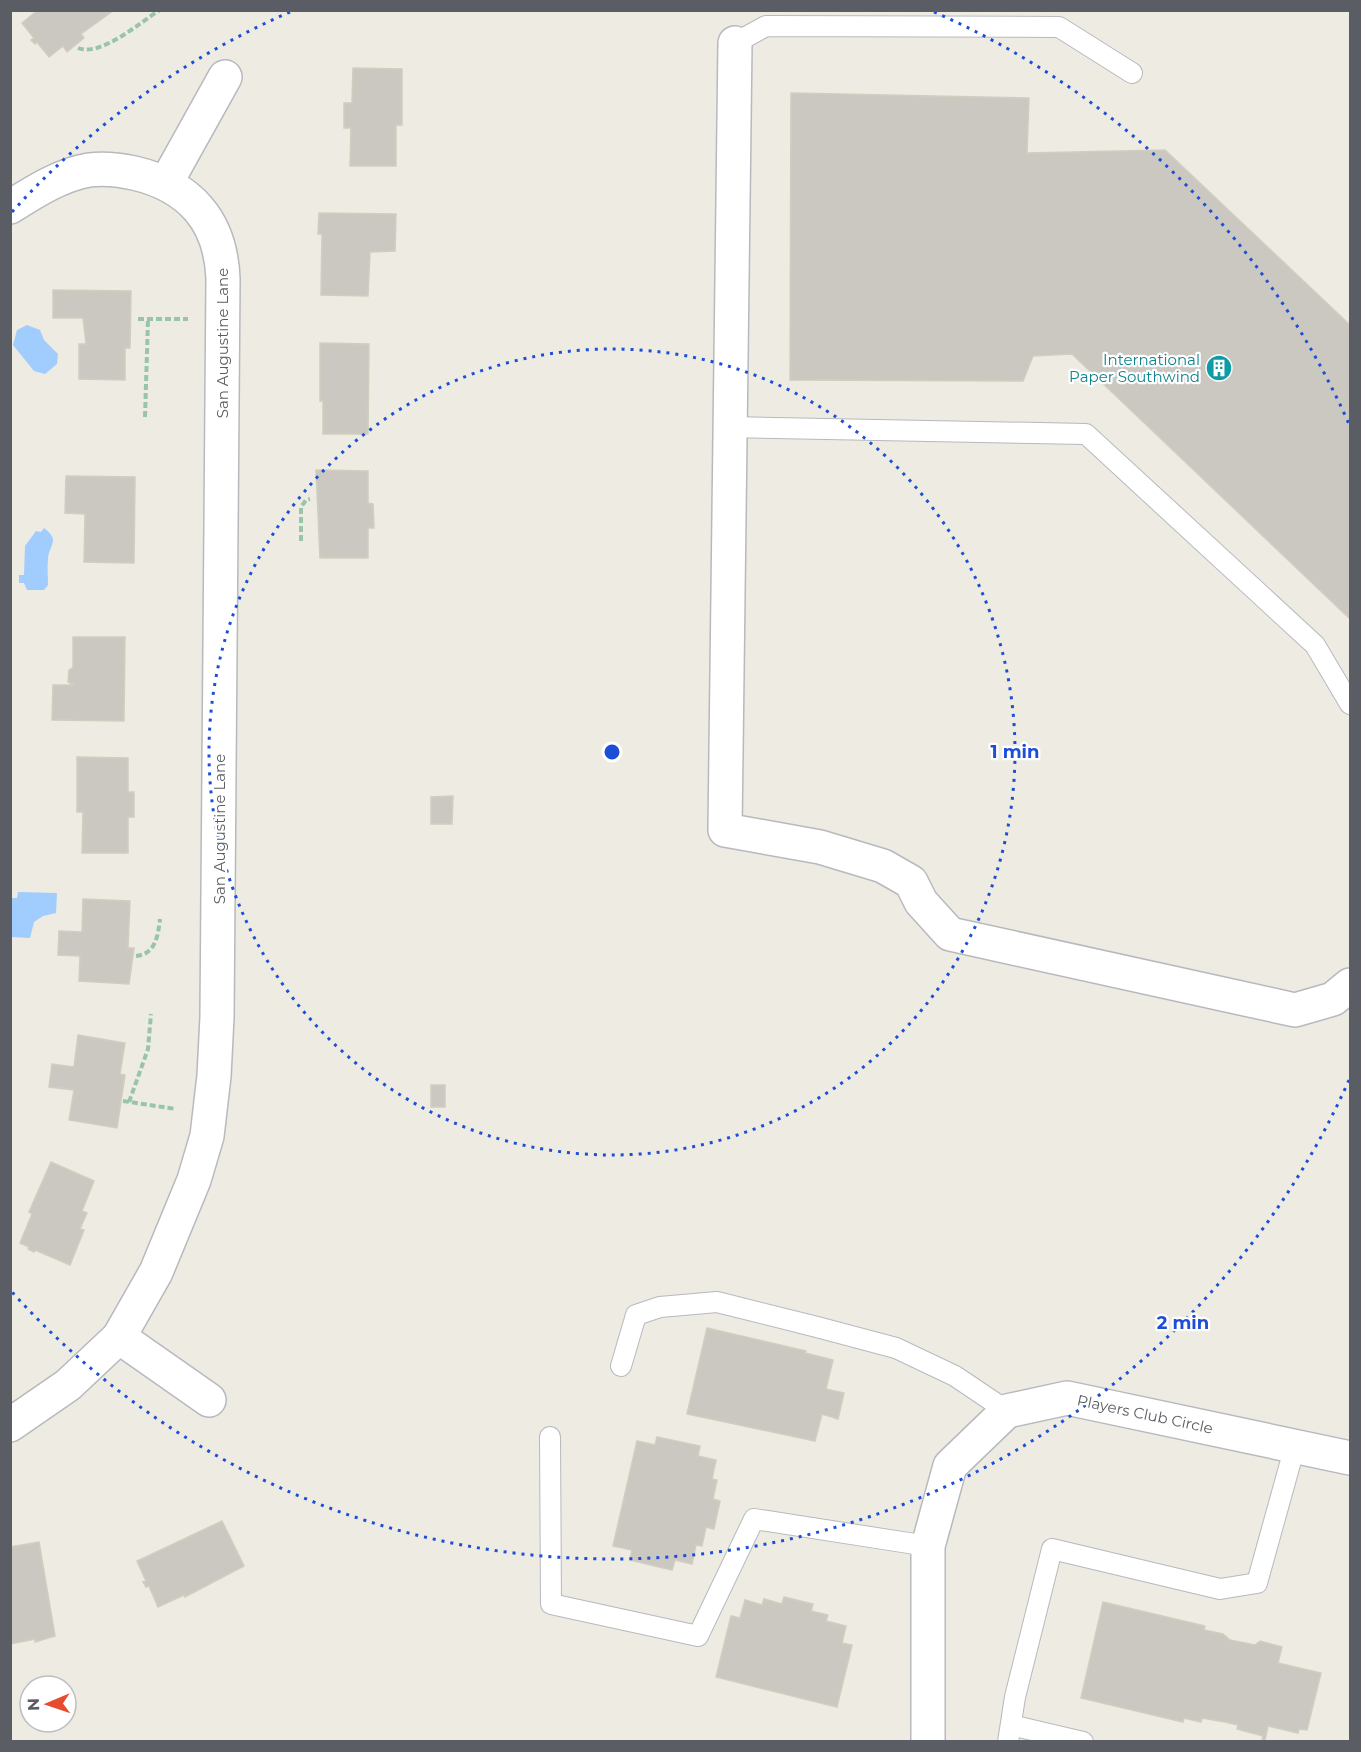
<svg xmlns="http://www.w3.org/2000/svg" width="1361" height="1752" viewBox="0 0 1361 1752" font-family="Montserrat,sans-serif">
	<style>
		.water { fill: #a1cdfe }
		.building { fill: #cac8c1; stroke: #d1cec0; stroke-width: 1.5 }
		.lines { fill: none; stroke-linecap: round; stroke-linejoin: round }
		.lane-casing { stroke: #b7b9be; stroke-width: 22 }
		.street-casing { stroke: #b7b9be; stroke-width: 36 }
		.path { stroke: #98c5a9; stroke-width: 4; stroke-dasharray: 6 3; stroke-linecap: butt }
		.lane { stroke: #fff; stroke-width: 20 }
		.street { stroke: #fff; stroke-width: 33 }
		.ring { fill: none; stroke: #1d4ed8; stroke-width: 3; stroke-dasharray: 3 6 }
		.labels { text-anchor: middle; dominant-baseline: central; stroke-width: 4.5; stroke-linejoin: round; paint-order: stroke }
		.street-label { font-size: 15px; fill: #5a5d63; stroke: #fff }
		.culture-label { font-size: 15px; fill: #0d838f; stroke: #fff; text-anchor: end }
		.centre { fill: #1d4ed8; stroke: #fff; stroke-width: 3 }
		.ring-label { font-size: 18px; text-anchor: middle; font-weight: bold; fill: #1d4ed8; stroke: #fff; stroke-width: 4.5; stroke-linejoin: round; paint-order: stroke }
	</style>
	<rect width="100%" height="100%" fill="#edebe2"/>
	<g class="water">
		<path d="M27 325 40 330 44 340 58 354 57 364 45 374 34 371 13 345 17 330Z"/>
		<path d="M44 528C61 541 49 544 48 559 47 567 48 576 48 585L44 590H27L24 583H19V575H24L25 546 36 531 41 532Z"/>
		<path d="M18 892 57 893 56 913 43 916 34 922 30 938 11 937 12 898H17Z"/>
	</g>
	<g class="building">
		<path d="M38 10H114L81 34 84 38 67 52 63 46 49 57 37 42 35 44 31 40 34 38 22 23Z"/>
		<path d="M353 68 402 69V125H396V166H350L351 128H344V103H352Z"/>
		<path d="M791 93 1029 98 1027 153 1165 150 1350 325V619L1072 354 1033 356 1023 381 790 380Z"/>
		<path d="M319 213 396 214 395 251 370 252 368 296 321 295 322 234H318Z"/>
		<path d="M53 290 131 291 130 348H125V380L79 379V344H86L83 318H53Z"/>
		<path d="M320 343 369 344 368 434H323V401H320Z"/>
		<path d="M316 470 368 471V503L373 504 374 528H368V558H320Z"/>
		<path d="M66 476 135 477 134 563 84 562 85 514 65 513Z"/>
		<path d="M73 637H125L124 721 52 720 53 685H74L68 682 69 670 73 668Z"/>
		<path d="M77 757 128 758V792H134V817H128V853H82L83 812H77Z"/>
		<path d="M453 796 452 824H431V797Z"/>
		<path d="M83 899 130 901 128 948H134L129 984 79 981 80 956 58 955 59 931 82 932Z"/>
		<path d="M78 1035 125 1043 120 1074 125 1075 117 1128 69 1120 74 1090 49 1087 52 1064 74 1067Z"/>
		<rect x="431" y="1085" width="14" height="22"/>
		<path d="M51 1162 94 1181 82 1211 87 1213 80 1229 84 1230 70 1265 35 1250 34 1252 28 1249 29 1247 20 1243 32 1214 29 1212Z"/>
		<path d="M707 1328 806 1351 805 1353 833 1360 826 1389 844 1393 838 1419 822 1414 815 1441 687 1414Z"/>
		<path d="M657 1437 700 1446 698 1456 716 1460 712 1479 717 1480 713 1499 720 1501 714 1529 706 1527 702 1546 696 1545 692 1564 675 1560 672 1570 630 1560 632 1550 613 1546 637 1441 655 1445Z"/>
		<path d="M222 1521 244 1566 185 1597 184 1595 158 1607 149 1586 146 1587 143 1582 146 1581 137 1561Z"/>
		<path d="M39 1542 55 1636 35 1642V1639L10 1644V1547Z"/>
		<path d="M784 1597 813 1604 811 1611 828 1615 826 1621 846 1626 842 1643 852 1645 837 1707 716 1677 731 1616 740 1618 745 1600 762 1605 764 1599 782 1604Z"/>
		<path d="M1103 1602 1205 1626 1204 1630 1223 1634 1230 1640 1255 1645 1260 1641 1282 1647 1278 1663 1321 1673 1307 1730 1299 1729 1298 1733 1268 1726 1265 1740H1262L1263 1736 1237 1729 1238 1725 1225 1722 1202 1718 1201 1722 1184 1718 1183 1722 1081 1698Z"/>
	</g>
	<g class="lines">
		<defs>
			<g id="lane">
				<path d="M735 43 766 26 1059 27 1132 73"/>
				<path d="M730 427 1086 434 1315 645 1350 704"/>
				<path d="M621 1366 636 1315 660 1307 717 1302 817 1327 896 1348 955 1376 1007 1411"/>
				<path d="M550 1437 551 1604 698 1636 754 1519 928 1546"/>
				<path d="M1011 1725 1083 1742"/>
				<path d="M1008 1742 1015 1697 1052 1549 1220 1589 1257 1583 1295 1446"/>
			</g>
			<g id="street">
				<path d="M735 43 725 830 820 847 883 866 911 882 921 902 950 934 1295 1010 1333 999 1350 985"/>
				<path d="M166 183 225 77"/>
				<path d="M10 207C34 192 60 175 89 170 104 168 120 170 134 173 190 186 221 221 223 279L217 1017 214 1076 207 1136 194 1180 156 1272 119 1337 68 1385 10 1425"/>
				<path d="M119 1337 209 1400"/>
				<path d="M928 1742V1546L950 1466 1007 1411 1067 1398 1350 1458"/>
			</g>
		</defs>
		<use href="#lane" class="lane-casing"/>
		<use href="#street" class="street-casing"/>
		<g class="path">
			<path d="M78 48C101 57 139 23 160 10"/>
			<path d="M138 319H188"/>
			<path d="M145 417 148 319"/>
			<path d="M301 541V507L306 500 310 499"/>
			<path d="M136 956C156 954 158 935 160 919"/>
			<path d="M123 1101 176 1109"/>
			<path d="M129 1102 148 1049 151 1014"/>
		</g>
		<use href="#lane" class="lane"/>
		<use href="#street" class="street"/>
	</g>
	<g class="ring">
		<circle cx="612" cy="752" r="403"/>
		<path d="M1349 1080A807 807 0 0 1 12 1292M12 212A807 807 0 0 1 290 12M934 12A807 807 0 0 1 1349 424"/>
	</g>
	<defs>
		<symbol id="building-disc" viewBox="-11 -11 22 22"><circle r="9.5" fill="#0f9aa8" stroke="#fff"/><path d="M-4-6H4V6H1V3H-1V6H-4ZM-2.5-4.3h1.7v1.8h-1.7ZM.8-4.3h1.7v1.8H.8ZM-2.5-1h1.7V.8h-1.7ZM.8-1h1.7V.8H.8Z" fill="#fff"/></symbol>
	</defs>
	<g fill-rule="evenodd">
		<use href="#building-disc" x="1204" y="353" width="30" height="30"/>
	</g>
	<g class="labels">
		<g class="street-label">
			<text transform="translate(222 343) rotate(-90)">San Augustine Lane</text>
			<text transform="translate(219 829) rotate(-90)">San Augustine Lane</text>
			<text transform="translate(1145 1414) rotate(12)">Players Club Circle</text>
		</g>
		<g class="culture-label">
			<text x="1200" y="359">International<tspan x="1200" dy="17">Paper Southwind</tspan></text>
		</g>
	</g>
	<circle cx="612" cy="752" r="9" class="centre"/>
	<g class="ring-label">
		<text x="1015" y="758">1 min</text>
		<text x="1183" y="1329">2 min</text>
	</g>
	<rect width="1361" height="1752" fill="none" stroke="#5a5d63" stroke-width="24"/>
	<g transform="translate(48 1704) rotate(268)"><circle r="28" fill="#ffffff" stroke="#bdbec1" stroke-width="1.5"/>
	<path d="M0-4.5L10 22L0 15L-10 22Z" fill="#e74c2e"/>
	<text y="-9" font-size="16" font-weight="bold" text-anchor="middle" fill="#5a5d63">N</text>
	</g>
</svg>
